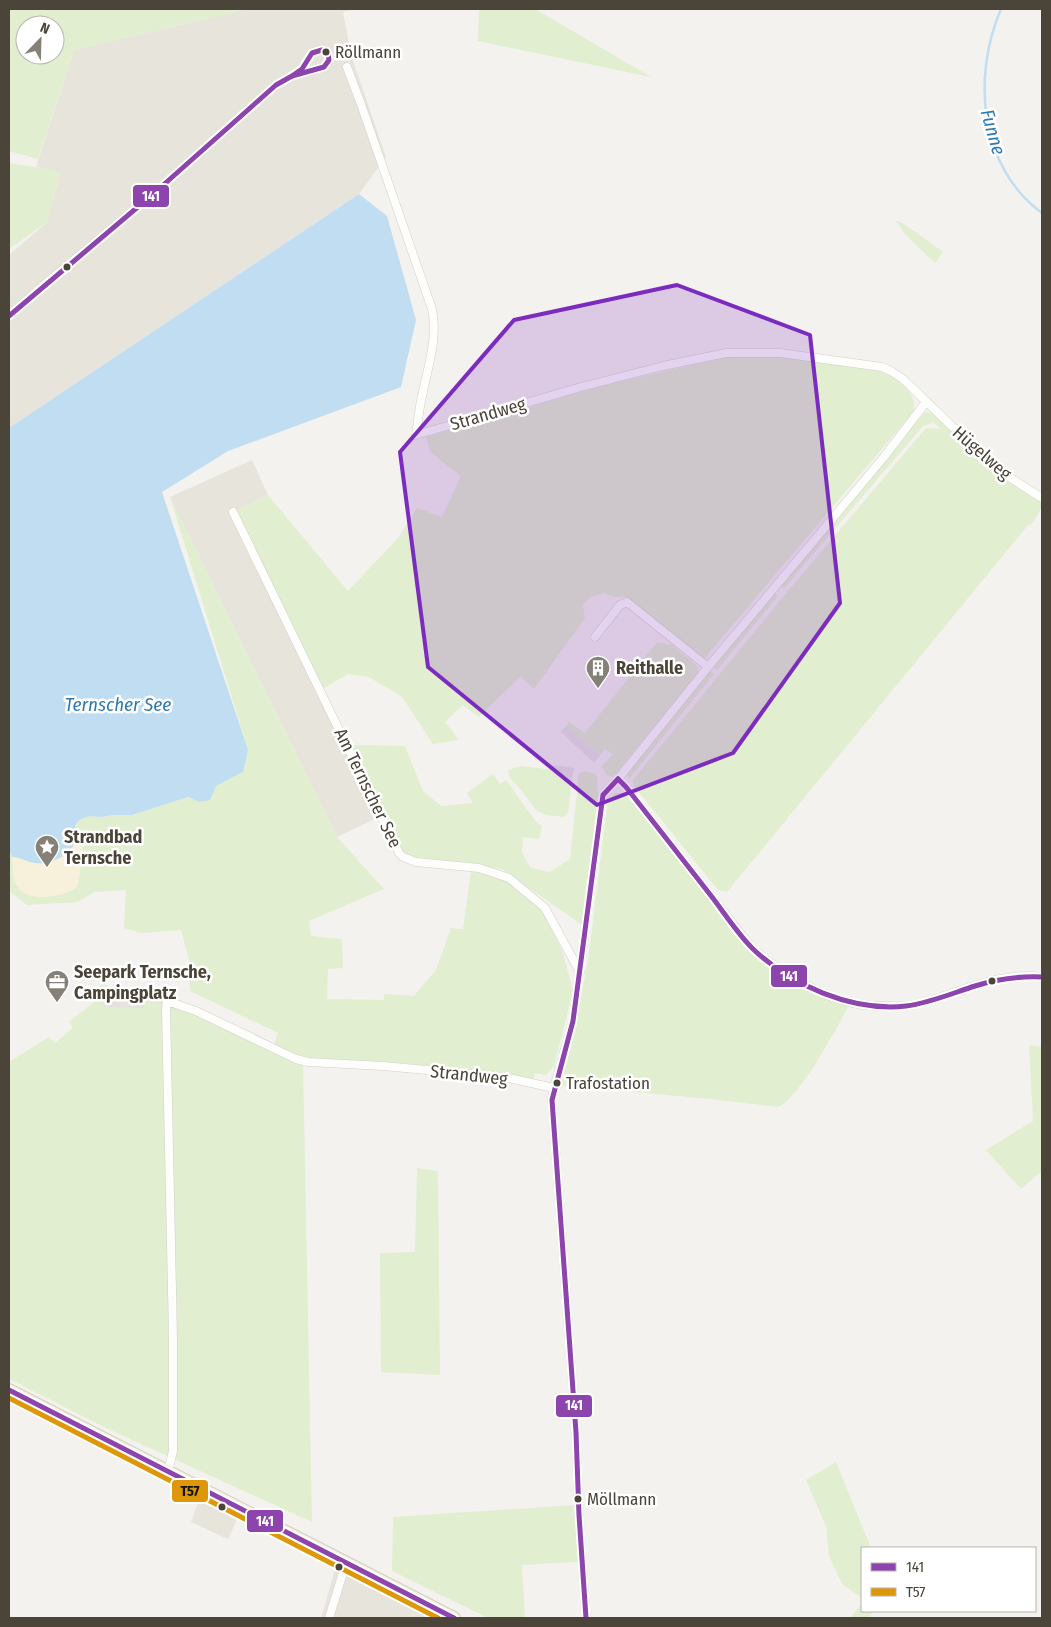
<svg xmlns="http://www.w3.org/2000/svg" width="1051" height="1627" viewBox="0 0 1051 1627" font-family="'Fira Sans Condensed',sans-serif">
	<style>
		.residential { fill: #e7e4dc }
		.green { fill: #e1eecf; fill-rule: evenodd }
		.sand { fill: #f7f0da }
		.parking { fill: #e6e3df }
		.water { fill: #c0ddf1 }
		.lines { fill: none; stroke-linecap: round; stroke-linejoin: round }
		.stream { stroke: #c0ddf1; stroke-width: 2.5 }
		.street-casing { stroke: #d2d0cb; stroke-width: 9 }
		.primary-casing { stroke: #d6cebb; stroke-width: 14 }
		.street { stroke: #fdfdfc; stroke-width: 8 }
		.primary { stroke: #f2efe6; stroke-width: 12 }
		.bus-1-casing { stroke: #fff; stroke-width: 9 }
		.bus-2-casing { stroke: #fff; stroke-width: 9 }
		.bus-1 { stroke: #8e44ad; stroke-width: 5 }
		.bus-2 { stroke: #dd9709; stroke-width: 5 }
		.marked { fill: #7b2cbf; fill-opacity: 0.2; stroke: #7b2cbf; stroke-width: 4; stroke-linejoin: round }
		.bus-dot { fill: #4b4439; stroke: #fff; stroke-width: 2 }
		.labels { text-anchor: middle; dominant-baseline: central; stroke-width: 5; stroke-linejoin: round; paint-order: stroke }
		.bus-label { font-size: 17px; fill: #4b4439; stroke: #fff; text-anchor: start }
		.street-label { font-size: 18px; fill: #4b4439; stroke: #fff }
		.poi-label { font-size: 18px; font-weight: bold; fill: #4b4439; stroke: #fff; text-anchor: start }
		.water-label { font-size: 19px; font-style: italic; fill: #2e7ab2; stroke: #fff }
		.line-badge { stroke: #fff; stroke-width: 2 }
		.badge-label { font-size: 14px; text-anchor: middle; font-weight: bold; fill: #fff }
		.pale-badge-label { font-size: 14px; text-anchor: middle; font-weight: bold; fill: #111 }
	</style>
	<rect width="100%" height="100%" fill="#f4f2ee"/>
	<g class="residential">
		<path d="M248 9H358L343 12 351 55 386 157 359 194 9 428V255L47 222 60 172 36 167 74 50Z"/>
		<path d="M252 460 268 495 234 512 381 816 337 837 170 497Z"/>
		<path d="M201 1495 239 1515 228 1539 191 1522Z"/>
		<path d="M337 1563 447 1618H321Z"/>
	</g>
	<g class="green">
		<path d="M9 9H248L74 50 38 159 9 151ZM25 25H55V55H25Z"/>
		<path d="M479 9H535L651 77 478 41Z"/>
		<path d="M9 163 60 171 47 222 9 249Z"/>
		<path d="M895 220 904 224 943 252 935 263 907 236Z"/>
		<path d="M764 355 883 371C897 380 917 391 914 411L703 660 626 597H614L604 593 590 597 583 605 585 618 534 689 521 677 523 674 479 717 463 705 445 722 459 740 433 744 402 697 369 677 348 674 321 690 234 512 268 495 348 591 398 538 417 508 442 517 461 476 430 452 426 437 605 385 723 358Z"/>
		<path d="M927 412 933 413 940 418 1042 501V507L1032 524 1028 525 727 892 718 890 634 786 633 780 782 598 926 428 941 429 932 421V423L923 426 784 588 779 585 924 413Z"/>
		<path d="M170 497 337 837 384 889 309 921 311 936 342 939 343 968 328 969 327 999 384 1000V994L414 996 436 970 451 928 463 929 471 871 504 879 541 908 562 950 573 991 554 1066 546 1075 535 1073 533 1081 505 1074 391 1062 308 1060 303 1062 312 1522 104 1427 9 1379V1062L49 1037 55 1043 73 1028 69 1022 94 1002 100 985 171 992 170 999 274 1045 278 1033 190 991 189 960 181 930 141 933 124 928 126 890 95 892 77 902 27 905 9 891V849L12 857 14 880 77 887 83 856 82 838 76 833 75 826 79 820 89 816 102 817 113 815H132L188 797 199 802 216 786 243 772 248 750Z"/>
		<path d="M774 592 778 596 717 670 712 667Z"/>
		<path d="M657 642 672 645 697 666 698 673 617 772V774L612 777 607 775 601 766 613 754 605 749 600 755 566 726 569 722 585 733Z"/>
		<path d="M709 670 714 674 629 779 627 775 630 768Z"/>
		<path d="M351 745 405 746 423 791 441 806 473 803 467 793 493 774 500 784 506 780 537 823 542 826 539 839 523 837 522 853 531 868 550 872 570 859 579 773C586 771 591 771 597 776L598 795 582 925 502 869 473 865 416 861 399 853Z"/>
		<path d="M521 766 554 770 553 777 572 779 568 813 564 817 546 815 537 811 517 785 510 778 508 770Z"/>
		<path d="M615 793H626L750 951 771 969 795 984 848 1007C837 1028 798 1100 778 1107L710 1099 560 1085 576 1026 589 953 607 807 610 798Z"/>
		<path d="M1029 1045 1042 1047V1171L1021 1189 986 1150 1033 1121Z"/>
		<path d="M417 1168 438 1171 440 1375 381 1372 380 1253 415 1252Z"/>
		<path d="M836 1462 871 1548H862V1598L842 1584 829 1556 826 1526 806 1480Z"/>
		<path d="M574 1505 578 1562 522 1565 525 1618H488L392 1571 393 1517Z"/>
		<path d="M862 1603V1611H874L868 1618H850Z"/>
	</g>
	<path class="sand" d="M76 833 82 838 83 856 77 887C64 897 30 903 18 888 12 881 14 866 12 857H21L33 863 76 837Z"/>
	<g class="parking">
		<path d="M566 726 600 755 594 763 561 732Z"/>
		<path d="M554 765 574 768 572 779 553 777Z"/>
		<path d="M105 987 167 993 162 1004 144 1001V1008L103 1007Z"/>
	</g>
	<path class="water" d="M359 194 387 216 416 320 401 387 228 451 162 492 248 750 243 772 216 786 210 800 199 802 188 797 132 815H113L102 817 89 816 79 820 75 826C75 829 77 834 76 838 73 855 51 865 35 863 27 862 21 857 12 857L9 849V428Z"/>
	<g class="lines">
		<path class="stream" d="M1001 9C972 76 979 167 1042 213"/>
		<defs>
			<g id="street">
				<path d="M347 67 361 104 432 309C438 338 428 367 422 396 419 409 418 422 416 435L581 387 663 366 726 353H780L882 367 891 371 903 379 989 462 1012 479 1042 498"/>
				<path d="M9 316 39 289 152 195 276 85 292 76 324 67 329 60 328 54 322 50C310 49 309 61 302 69 299 72 295 74 292 76"/>
				<path d="M233 512 399 853 403 857 416 862 479 868 509 878 545 908 580 972"/>
				<path d="M595 637 620 605 627 602 708 667"/>
				<path d="M618 779 626 787 751 947C778 971 822 998 858 1004 868 1006 879 1006 889 1006 897 1006 904 1007 912 1005 956 996 994 971 1042 977"/>
				<path d="M168 1472 173 1451V1337L166 1009 167 1001 196 1011 296 1059 308 1062 383 1066 504 1077 554 1088"/>
				<path d="M329 1618 346 1563"/>
				<path d="M586 1618 579 1515 576 1432 552 1100 554 1088 573 1021 603 795 618 779 708 667 884 457 926 402"/>
			</g>
			<path id="primary" d="M9 1390 454 1618"/>
		</defs>
		<use href="#street" class="street-casing"/>
		<use href="#primary" class="primary-casing"/>
		<use href="#street" class="street"/>
		<use href="#primary" class="primary"/>
		<defs>
			<g id="bus-1">
				<path d="M322 50 328 54 329 60 324 67 292 76 302 69 312 53Z"/>
				<path d="M9 316 152 195 276 85 292 76"/>
				<path d="M618 779 626 787C655 824 683 860 712 897 725 914 737 933 752 948 790 985 852 1012 906 1006 930 1003 953 993 975 986 997 979 1019 976 1042 977"/>
				<path d="M9 1390 454 1618"/>
				<path d="M586 1618 579 1515 576 1432 552 1100 573 1021 603 795 618 779"/>
			</g>
			<path id="bus-2" d="M9 1398 438 1618"/>
		</defs>
		<use href="#bus-1" class="bus-1-casing"/>
		<use href="#bus-2" class="bus-2-casing"/>
		<use href="#bus-1" class="bus-1"/>
		<use href="#bus-2" class="bus-2"/>
	</g>
	<path class="marked" d="M677 285 810 335 840 603 733 753 597 805 428 667 400 452 514 320Z"/>
	<defs>
		<symbol id="building-pin" viewBox="-11 -11 22 30"><path d="M0 17L-7.5 6A9.5 9.5 0 1 1 7.5 6Z" fill="#868178" stroke="#fff"/><path d="M-4-6H4V6H1V3H-1V6H-4ZM-2.5-4.3h1.7v1.8h-1.7ZM.8-4.3h1.7v1.8H.8ZM-2.5-1h1.7V.8h-1.7ZM.8-1h1.7V.8H.8Z" fill="#fff"/></symbol>
		<symbol id="sight-pin" viewBox="-11 -11 22 30"><path d="M0 17L-7.5 6A9.5 9.5 0 1 1 7.5 6Z" fill="#868178" stroke="#fff"/><path d="M0-6L1.8-2.2L6-1.7L2.9 1.2L3.7 5.4L0 3.3L-3.7 5.4L-2.9 1.2L-6-1.7L-1.8-2.2Z" fill="#fff"/></symbol>
		<symbol id="office-pin" viewBox="-11 -11 22 30"><path d="M0 17L-7.5 6A9.5 9.5 0 1 1 7.5 6Z" fill="#868178" stroke="#fff"/><path d="M-6-3h4V-5.5h4V-3h4V5H-6ZM-1-4.5V-3h2v-1.5ZM-6 0V1H6V0Z" fill="#fff"/></symbol>
	</defs>
	<g fill-rule="evenodd">
		<use href="#building-pin" x="584" y="654" width="28" height="38"/>
		<use href="#sight-pin" x="33" y="833" width="28" height="38"/>
		<use href="#office-pin" x="43" y="968" width="28" height="38"/>
	</g>
	<g class="bus-dot">
		<circle cx="326" cy="52" r="4.5"/>
		<circle cx="67" cy="267" r="4.5"/>
		<circle cx="992" cy="981" r="4.5"/>
		<circle cx="557" cy="1083" r="4.5"/>
		<circle cx="578" cy="1499" r="4.5"/>
		<circle cx="222" cy="1507" r="4.5"/>
		<circle cx="339" cy="1567" r="4.5"/>
	</g>
	<g class="labels">
		<g class="bus-label">
			<text x="335" y="52">Röllmann</text>
			<text x="566" y="1083">Trafostation</text>
			<text x="587" y="1499">Möllmann</text>
		</g>
		<g class="street-label">
			<text transform="translate(488 414) rotate(-16)">Strandweg</text>
			<text transform="translate(982 453) rotate(41)">Hügelweg</text>
			<text transform="translate(368 788) rotate(64)">Am Ternscher See</text>
			<text transform="translate(469 1075) rotate(6)">Strandweg</text>
		</g>
		<g class="poi-label">
			<text x="616" y="668">Reithalle</text>
			<text x="64" y="837">Strandbad<tspan x="64" dy="21">Ternsche</tspan></text>
			<text x="74" y="972">Seepark Ternsche,<tspan x="74" dy="21">Campingplatz</tspan></text>
		</g>
		<g class="water-label">
			<text transform="translate(993 132) rotate(74)">Funne</text>
			<text x="118" y="704">Ternscher See</text>
		</g>
	</g>
	<g class="line-badge">
		<rect x="132" y="184" width="38" height="24" rx="5" fill="#8e44ad"/>
		<rect x="770" y="964" width="38" height="24" rx="5" fill="#8e44ad"/>
		<rect x="555" y="1394" width="38" height="24" rx="5" fill="#8e44ad"/>
		<rect x="171" y="1479" width="38" height="24" rx="5" fill="#dd9709"/>
		<rect x="246" y="1509" width="38" height="24" rx="5" fill="#8e44ad"/>
	</g>
	<g class="badge-label">
		<text x="151" y="201">141</text>
		<text x="789" y="981">141</text>
		<text x="574" y="1410">141</text>
		<text x="265" y="1526">141</text>
	</g>
	<g class="pale-badge-label">
		<text x="190" y="1496">T57</text>
	</g>
	<rect width="1051" height="1627" fill="none" stroke="#4b4439" stroke-width="20"/>
	<rect x="861" y="1547" width="175" height="65" fill="#ffffff" stroke="#b7b4b0"/>
	<rect x="871" y="1563" width="25" height="8" fill="#8e44ad" stroke="#b7b4b0"/>
	<text x="906" y="1572" font-size="15" fill="#4b4439">141</text>
	<rect x="871" y="1588" width="25" height="8" fill="#dd9709" stroke="#b7b4b0"/>
	<text x="906" y="1597" font-size="15" fill="#4b4439">T57</text>
	<g transform="translate(40 40) rotate(23)"><circle r="24" fill="#ffffff" stroke="#b7b4b0"/>
	<path d="M0-4L9 19L0 12L-9 19Z" fill="#868178"/>
	<text y="-8" font-size="14" font-weight="bold" text-anchor="middle" fill="#4b4439">N</text>
	</g>
</svg>
